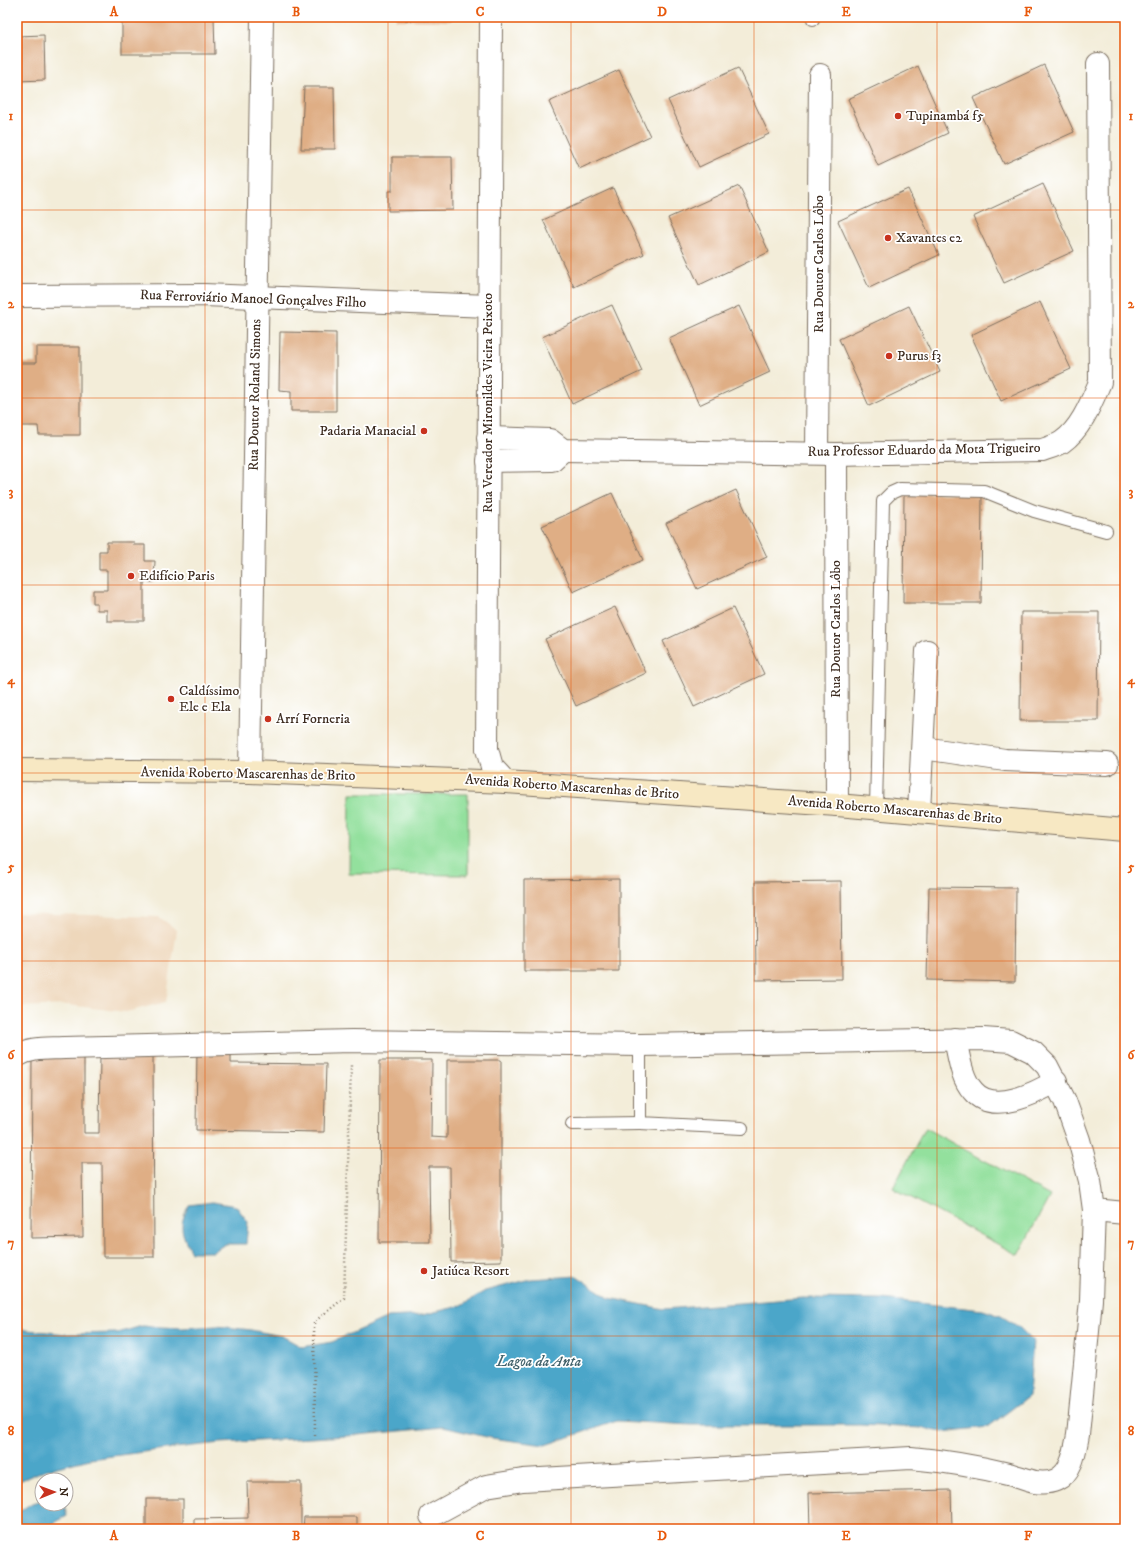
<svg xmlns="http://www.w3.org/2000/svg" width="1142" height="1546" viewBox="0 0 1142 1546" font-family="'IM FELL DW Pica',serif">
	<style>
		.built { fill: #eed7bb }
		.green { fill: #93e09d; stroke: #67855e }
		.water { fill: #4ba6c9; stroke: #436874 }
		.building { fill: #dfae85 }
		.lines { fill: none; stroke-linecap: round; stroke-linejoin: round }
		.lane-casing { stroke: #7b6e5f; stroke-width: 14 }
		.street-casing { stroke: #7b6e5f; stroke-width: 24 }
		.secondary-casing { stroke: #7b6e5f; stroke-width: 24 }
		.path { stroke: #7b6e5f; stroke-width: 2.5; stroke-dasharray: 1 3; stroke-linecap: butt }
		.lane { stroke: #fff; stroke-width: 12 }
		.street { stroke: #fff; stroke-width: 22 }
		.secondary { stroke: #f7e8c3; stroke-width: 22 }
		.grid { fill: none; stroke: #e8590c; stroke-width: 1; stroke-opacity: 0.55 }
		.poi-dot { fill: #c8321e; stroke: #fff; stroke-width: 1.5 }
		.labels { text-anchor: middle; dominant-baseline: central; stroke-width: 3.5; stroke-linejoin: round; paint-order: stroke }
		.poi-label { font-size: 14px; fill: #3b2a1e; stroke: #fff; text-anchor: start }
		.street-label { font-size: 14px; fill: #3b2a1e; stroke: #fff }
		.water-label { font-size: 15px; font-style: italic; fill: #42626b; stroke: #fff }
		.neatline { fill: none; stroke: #e8590c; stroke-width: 1.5 }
		.grid-label { font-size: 13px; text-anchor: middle; font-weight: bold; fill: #e8590c }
	</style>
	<rect width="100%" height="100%" fill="#fff"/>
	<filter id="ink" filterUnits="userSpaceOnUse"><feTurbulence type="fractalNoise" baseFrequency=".025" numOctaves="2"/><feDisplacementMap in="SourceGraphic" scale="8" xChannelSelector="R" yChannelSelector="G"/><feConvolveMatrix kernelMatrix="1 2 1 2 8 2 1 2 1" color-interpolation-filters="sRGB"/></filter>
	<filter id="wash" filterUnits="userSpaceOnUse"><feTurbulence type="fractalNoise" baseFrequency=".012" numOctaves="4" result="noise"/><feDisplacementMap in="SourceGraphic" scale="16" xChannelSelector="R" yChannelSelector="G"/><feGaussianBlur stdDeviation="0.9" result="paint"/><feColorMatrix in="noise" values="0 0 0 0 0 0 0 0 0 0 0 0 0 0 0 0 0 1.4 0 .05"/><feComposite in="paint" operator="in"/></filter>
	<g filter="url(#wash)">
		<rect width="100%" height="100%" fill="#f3edd9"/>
		<path class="built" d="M17 913 159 917 177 930 166 1002 126 1012 68 1005 17 1007Z"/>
		<g class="green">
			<path d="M350 794H468V875L349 874Z"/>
			<path d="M925 1128 1050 1196 1018 1255 893 1188Z"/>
		</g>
		<g class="water">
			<path d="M212 1202 236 1206 248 1222 246 1244H225L213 1252H191C181 1232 178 1226 189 1205Z"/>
			<path d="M577 1276 609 1298 664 1309 803 1298 882 1299 983 1310 1001 1316 1019 1327 1033 1341 1029 1396 988 1427 942 1432 922 1428 860 1425H692L617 1421 545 1445 491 1438 443 1427 347 1436 220 1443 166 1449 90 1459 45 1470 17 1482V1329L67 1334 118 1333 142 1326 182 1328 217 1326 251 1330 282 1336 302 1347 332 1342 388 1317 422 1315 460 1306 485 1291 531 1279Z"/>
			<path d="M42 1500V1504H64L67 1516 43 1529H17V1513L32 1503Z"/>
		</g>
		<g id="blocks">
			<g class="building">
				<path d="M122 17H214L215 54H122Z"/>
				<path d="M396 17H451V21L396 20Z"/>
				<path d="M44 35 45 80 17 81V36Z"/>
				<path d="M1044 65 1074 132 1004 164 973 98Z"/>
				<path d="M918 66 948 133 878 166 848 99Z"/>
				<path d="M738 68 769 134 699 167 668 100Z"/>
				<path d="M619 70 650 136 579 169 549 102Z"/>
				<path d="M304 87H334L335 149H301Z"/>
				<path d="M392 157H452L453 210 388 211V191H392Z"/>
				<path d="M1043 184 1074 251 1004 283 973 217Z"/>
				<path d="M739 186 769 252 699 285 668 218Z"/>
				<path d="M613 188 644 254 574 287 543 220Z"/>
				<path d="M908 189 939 255 869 288 838 221Z"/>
				<path d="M1040 302 1071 369 1001 401 971 335Z"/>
				<path d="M612 305 642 371 572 404 542 337Z"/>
				<path d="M739 306 770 372 699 405 669 338Z"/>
				<path d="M909 306 940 372 869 406 839 339Z"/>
				<path d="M280 332 336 333V411H291V391L279 390Z"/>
				<path d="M36 347H80V435H39L38 426H17V363H36Z"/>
				<path d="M736 490 767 557 697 589 666 523Z"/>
				<path d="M612 493 643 560 573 592 542 526Z"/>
				<path d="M904 493 982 494 981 603H903Z"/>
				<path d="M107 542H134V545H145V561H155L154 582H144V621H107V610H97V603H93V590H107V570H99V551H107Z"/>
				<path d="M615 607 646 673 576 706 545 639Z"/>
				<path d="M733 608 764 674 694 707 663 641Z"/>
				<path d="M1021 612H1099L1098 721H1020Z"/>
				<path d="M619 879V971H524V880Z"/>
				<path d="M841 881 842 979 756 980 755 882Z"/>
				<path d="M929 887 1016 888 1015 982 927 980Z"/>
				<path d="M197 1049 231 1050V1063L326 1064 324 1132 196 1130Z"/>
				<path d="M32 1055 84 1056V1133H99L100 1055 153 1056 154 1257H103L102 1163H82L83 1237 31 1238Z"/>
				<path d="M380 1060H432L431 1137 447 1138V1060H501V1261L451 1262 450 1167H429L430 1242H379Z"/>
				<path d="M247 1482H301V1529H194V1519L248 1518Z"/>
				<path d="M951 1490 952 1529H810L809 1493Z"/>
				<rect x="146" y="1499" width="37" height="30"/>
				<path d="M304 1517H357V1529H303Z"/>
			</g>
		</g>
	</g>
	<g filter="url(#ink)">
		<use href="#blocks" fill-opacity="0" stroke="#7b6e5f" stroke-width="1"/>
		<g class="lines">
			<defs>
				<g id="lane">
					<path d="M813 17V19"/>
					<path d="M876 808 883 501 891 493 900 489 984 491 1034 511 1106 531"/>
					<path d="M640 1045V1123L742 1128"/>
					<path d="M572 1124 640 1123"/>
				</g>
				<g id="street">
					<path d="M491 17 487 749 492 767 506 782"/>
					<path d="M17 296 204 295 489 306"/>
					<path d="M488 438 550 440 563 450 836 454 1042 450C1048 448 1056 446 1062 442 1081 429 1091 403 1100 382L1098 64"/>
					<path d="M817 453 820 75"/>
					<path d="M836 454 837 805"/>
					<path d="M488 461 552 460 563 450"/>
					<path d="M923 748 1005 760 1107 764"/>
					<path d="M250 772 262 17"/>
					<path d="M919 812 927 651"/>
					<path d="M955 1039C959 1056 961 1078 973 1091 993 1115 1036 1093 1056 1081"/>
					<path d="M17 1056C31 1047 47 1049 64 1048L352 1041 640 1045 983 1039 1011 1041 1033 1052 1047 1066 1065 1101 1079 1140 1090 1181 1094 1210 1091 1300 1078 1435C1075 1451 1072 1473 1056 1480 1049 1483 1042 1483 1035 1482 1026 1480 1017 1476 1008 1474 976 1466 944 1461 911 1458L523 1480 486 1486 431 1516"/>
					<path d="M1094 1210 1125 1213"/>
				</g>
				<path id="secondary" d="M17 770 250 772 506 782 837 805 1125 830"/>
			</defs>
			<use href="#lane" class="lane-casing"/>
			<use href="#street" class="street-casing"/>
			<use href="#secondary" class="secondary-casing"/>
			<path class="path" d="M315 1436 314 1322 344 1298 351 1065"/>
			<use href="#lane" class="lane"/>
			<use href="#street" class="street"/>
			<use href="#secondary" class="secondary"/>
		</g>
	</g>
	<path class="grid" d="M205 17V1529M388 17V1529M571 17V1529M754 17V1529M937 17V1529M17 210H1125M17 398H1125M17 585H1125M17 773H1125M17 961H1125M17 1148H1125M17 1336H1125"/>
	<g class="poi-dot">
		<circle cx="898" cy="116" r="4"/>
		<circle cx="888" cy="238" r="4"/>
		<circle cx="889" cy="356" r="4"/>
		<circle cx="424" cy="431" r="4"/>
		<circle cx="131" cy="576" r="4"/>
		<circle cx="171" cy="699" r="4"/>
		<circle cx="268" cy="719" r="4"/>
		<circle cx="424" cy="1271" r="4"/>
	</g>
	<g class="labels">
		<g class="poi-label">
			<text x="906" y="116">Tupinambá f5</text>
			<text x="896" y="238">Xavantes e2</text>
			<text x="897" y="356">Purus f3</text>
			<text x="416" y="431" text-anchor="end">Padaria Manacial</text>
			<text x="139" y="576">Edifício Paris</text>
			<text x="179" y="691">Caldíssimo<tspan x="179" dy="16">Ele e Ela</tspan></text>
			<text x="276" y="719">Arrí Forneria</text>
			<text x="432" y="1271">Jatiúca Resort</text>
		</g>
		<g class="street-label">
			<text transform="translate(819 264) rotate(-90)">Rua Doutor Carlos Lôbo</text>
			<text transform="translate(253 299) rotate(2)">Rua Ferroviário Manoel Gonçalves Filho</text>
			<text transform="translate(255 395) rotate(-89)">Rua Doutor Roland Simons</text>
			<text transform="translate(488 403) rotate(-90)">Rua Vereador Mironildes Vieira Peixoto</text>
			<text transform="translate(924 450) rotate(-1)">Rua Professor Eduardo da Mota Trigueiro</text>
			<text transform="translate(836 629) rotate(-90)">Rua Doutor Carlos Lôbo</text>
			<text transform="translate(248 774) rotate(1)">Avenida Roberto Mascarenhas de Brito</text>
			<text transform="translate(572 787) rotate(4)">Avenida Roberto Mascarenhas de Brito</text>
			<text transform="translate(895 810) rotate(5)">Avenida Roberto Mascarenhas de Brito</text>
		</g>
		<g class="water-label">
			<text x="539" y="1361">Lagoa da Anta</text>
		</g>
	</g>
	<rect width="1142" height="1546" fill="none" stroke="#fff" stroke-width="44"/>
	<g transform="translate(54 1492) rotate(89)"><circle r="19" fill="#ffffff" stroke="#b1aaa5"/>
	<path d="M0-3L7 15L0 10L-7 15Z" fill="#c8321e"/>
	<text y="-6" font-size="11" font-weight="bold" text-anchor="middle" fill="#3b2a1e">N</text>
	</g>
	<rect x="22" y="22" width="1098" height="1502" class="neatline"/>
	<g class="grid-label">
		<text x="114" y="16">A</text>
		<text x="296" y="16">B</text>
		<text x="480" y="16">C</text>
		<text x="662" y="16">D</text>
		<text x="846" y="16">E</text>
		<text x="1028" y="16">F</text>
		<text x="11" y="120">1</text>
		<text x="1131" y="120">1</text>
		<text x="11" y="308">2</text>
		<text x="1131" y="308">2</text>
		<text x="11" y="496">3</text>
		<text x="1131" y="496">3</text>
		<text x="11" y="684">4</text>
		<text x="1131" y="684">4</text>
		<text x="11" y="871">5</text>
		<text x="1131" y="871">5</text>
		<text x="11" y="1059">6</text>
		<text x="1131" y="1059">6</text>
		<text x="11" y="1247">7</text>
		<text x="1131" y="1247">7</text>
		<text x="11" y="1435">8</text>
		<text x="1131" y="1435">8</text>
		<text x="114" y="1540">A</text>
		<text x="296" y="1540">B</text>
		<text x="480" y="1540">C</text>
		<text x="662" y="1540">D</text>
		<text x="846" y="1540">E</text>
		<text x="1028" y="1540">F</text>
	</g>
</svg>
